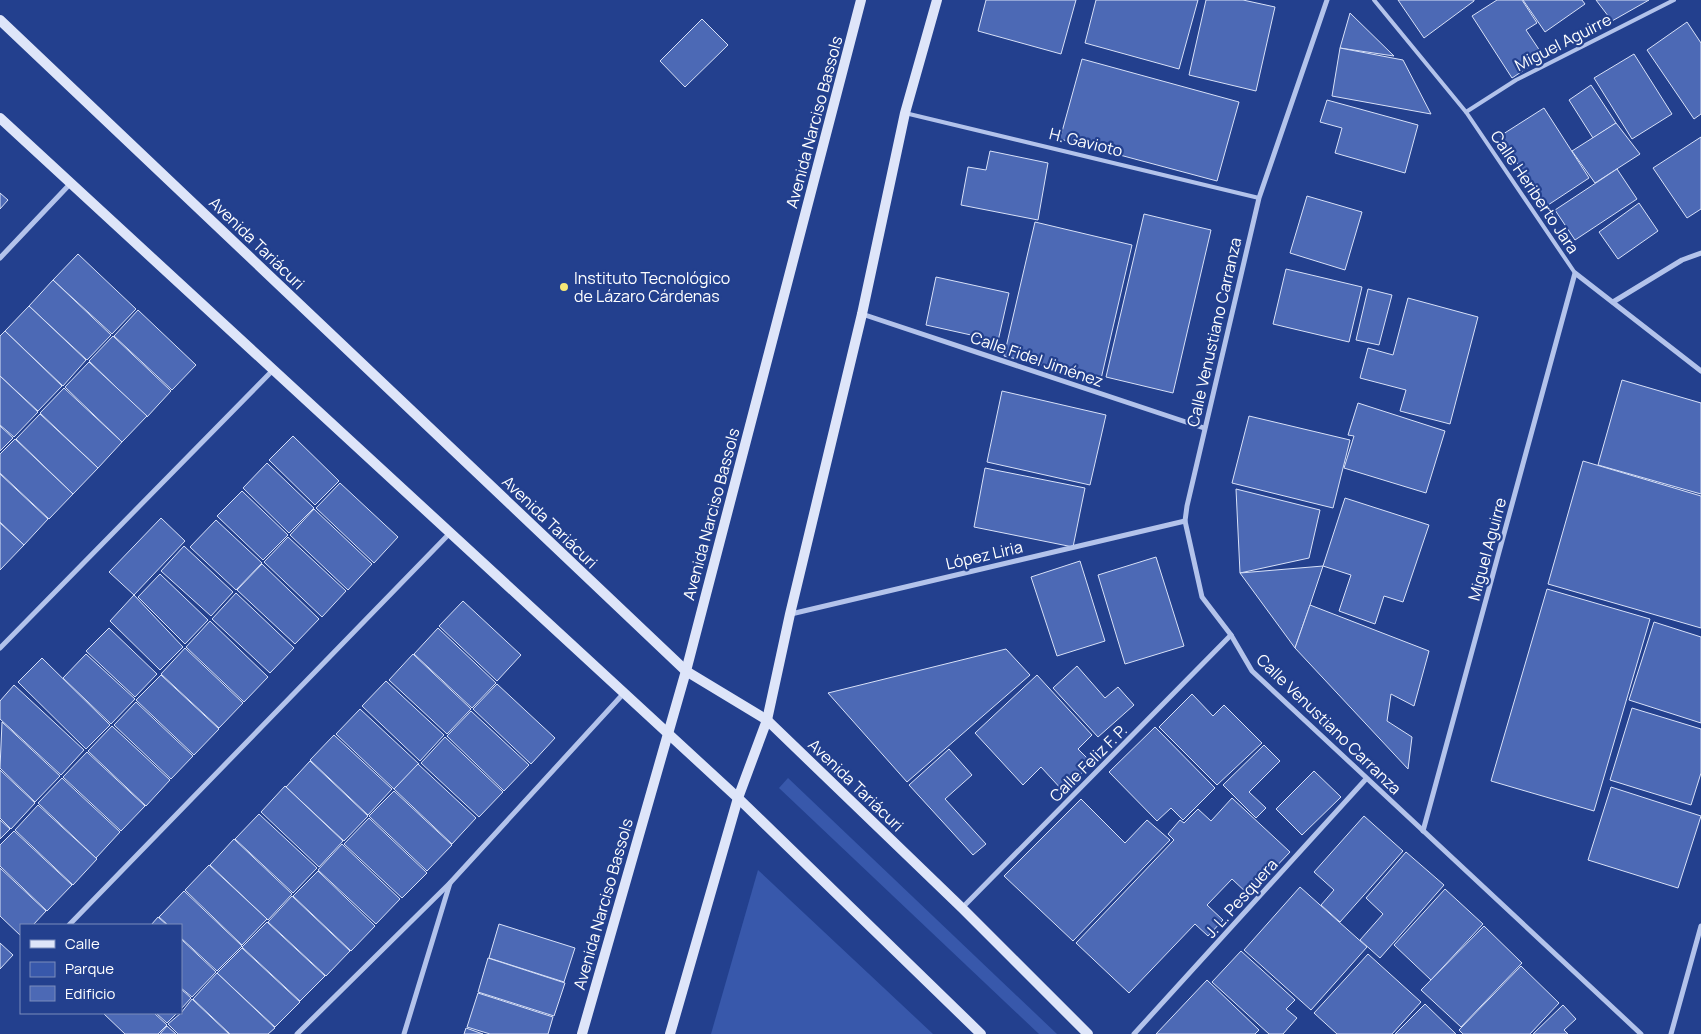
<svg xmlns="http://www.w3.org/2000/svg" width="1701" height="1034" viewBox="0 0 1701 1034" font-family="Manrope,sans-serif">
	<style>
		.green { fill: #3858ab }
		.building { fill: #4c69b5; stroke: #d8e1f8 }
		.lines { fill: none; stroke-linecap: round; stroke-linejoin: round }
		.lane { stroke: #b3c3eb; stroke-width: 4 }
		.street { stroke: #b3c3eb; stroke-width: 5 }
		.secondary { stroke: #dee5f9; stroke-width: 10 }
		.poi-dot { fill: #f6e776; stroke: #23408e; stroke-width: 2 }
		.labels { text-anchor: middle; dominant-baseline: central; stroke-width: 4.5; stroke-linejoin: round; paint-order: stroke }
		.street-label { font-size: 16px; fill: #fff; stroke: #23408e }
		.poi-label { font-size: 16px; fill: #fff; stroke: #23408e; text-anchor: start }
	</style>
	<rect width="100%" height="100%" fill="#23408e"/>
	<g class="green">
		<path d="M788 778 1057 1034H1039L779 788Z"/>
		<path d="M758 870 933 1034H711Z"/>
	</g>
	<g class="building">
		<path d="M986 0H1076L1061 54 978 31Z"/>
		<path d="M1096 0H1198L1179 69 1085 43Z"/>
		<path d="M1206 0H1243L1275 7 1256 91 1189 75Z"/>
		<path d="M1398 0H1474V1L1424 38Z"/>
		<path d="M1497 0H1522L1537 23 1526 30 1544 57 1512 78 1472 16Z"/>
		<path d="M1523 0H1582L1585 4 1545 32Z"/>
		<path d="M1596 0H1649L1612 21Z"/>
		<path d="M1350 13 1394 56 1340 48Z"/>
		<path d="M702 19 728 45 685 87 660 61Z"/>
		<path d="M1687 22 1701 43V114L1694 119 1647 50Z"/>
		<path d="M1340 48 1403 60 1431 114 1332 96Z"/>
		<path d="M1634 54 1672 114 1632 139 1594 78Z"/>
		<path d="M1082 59 1239 102 1217 181 1060 139Z"/>
		<path d="M1591 85 1616 123 1593 138 1569 100Z"/>
		<path d="M1327 100 1418 125 1405 173 1335 153 1342 128 1320 122Z"/>
		<path d="M1544 108 1589 178 1545 207 1500 136Z"/>
		<path d="M1616 123 1640 154 1595 183 1572 151Z"/>
		<path d="M1701 137V209L1687 218 1653 168Z"/>
		<path d="M990 151 1048 163 1038 220 961 205 968 167 986 170Z"/>
		<path d="M1617 169 1637 199 1575 240 1555 210Z"/>
		<path d="M0 193 8 200 0 209Z"/>
		<path d="M1307 196 1362 212 1345 270 1290 253Z"/>
		<path d="M1639 203 1658 231 1618 259 1599 232Z"/>
		<path d="M1144 214 1211 230 1173 393 1106 377Z"/>
		<path d="M1035 222 1132 245 1101 379 1004 356Z"/>
		<path d="M78 254 136 309 112 334 53 280Z"/>
		<path d="M1286 269 1362 287 1349 342 1273 324Z"/>
		<path d="M936 277 1009 293 998 341 926 325Z"/>
		<path d="M53 280 111 335 87 360 29 306Z"/>
		<path d="M1368 289 1392 295 1379 345 1356 340Z"/>
		<path d="M1408 298 1478 317 1450 424 1400 411 1406 390 1360 378 1368 348 1393 355Z"/>
		<path d="M29 306 86 360 63 386 5 331Z"/>
		<path d="M138 310 196 365 172 390 114 336Z"/>
		<path d="M5 331 62 386 38 411 0 376V336Z"/>
		<path d="M113 336 171 391 147 417 89 361Z"/>
		<path d="M89 362 147 416 122 442 65 387Z"/>
		<path d="M0 376 38 412 14 437 0 425Z"/>
		<path d="M1622 380 1701 403V494L1598 465Z"/>
		<path d="M64 388 122 442 98 468 40 413Z"/>
		<path d="M1002 391 1106 415 1090 485 987 462Z"/>
		<path d="M1358 403 1445 431 1426 493 1344 468 1354 436 1348 435Z"/>
		<path d="M40 414 98 468 73 494 16 439Z"/>
		<path d="M1249 416 1350 440 1333 508 1232 483Z"/>
		<path d="M0 426 13 438 0 451Z"/>
		<path d="M293 436 339 481 315 505 269 460Z"/>
		<path d="M15 439 73 494 49 519 0 473V454Z"/>
		<path d="M1583 461 1701 496V628L1548 584Z"/>
		<path d="M267 463 314 508 289 533 243 488Z"/>
		<path d="M985 468 1085 488 1073 547 974 527Z"/>
		<path d="M0 474 48 519 24 545 0 522Z"/>
		<path d="M340 483 398 537 374 563 316 508Z"/>
		<path d="M1236 489 1320 510 1309 558 1240 573Z"/>
		<path d="M242 491 288 535 263 560 217 516Z"/>
		<path d="M1345 498 1429 525 1403 602 1384 596 1375 624 1339 611 1351 575 1323 566Z"/>
		<path d="M314 509 372 564 348 590 290 535Z"/>
		<path d="M161 518 185 541 134 595 109 572Z"/>
		<path d="M216 520 262 563 236 590 190 547Z"/>
		<path d="M0 523 24 545 0 570Z"/>
		<path d="M288 537 346 591 322 617 264 562Z"/>
		<path d="M184 546 233 592 211 616 161 571Z"/>
		<path d="M1156 557 1184 646 1125 664 1098 575Z"/>
		<path d="M1080 561 1105 641 1057 656 1031 577Z"/>
		<path d="M262 564 319 619 295 644 237 590Z"/>
		<path d="M1323 566 1310 605 1295 648 1240 573Z"/>
		<path d="M160 574 208 620 185 644 138 597Z"/>
		<path d="M1547 589 1650 619 1594 811 1491 781Z"/>
		<path d="M236 593 294 648 270 673 212 619Z"/>
		<path d="M134 595 183 647 160 670 110 621Z"/>
		<path d="M463 601 521 655 497 681 439 626Z"/>
		<path d="M1310 605 1429 651 1414 706 1391 694 1387 721 1412 737 1408 769 1295 648Z"/>
		<path d="M210 621 268 677 244 702 186 647Z"/>
		<path d="M1654 622 1701 637V723L1629 700Z"/>
		<path d="M109 628 157 674 135 697 86 651Z"/>
		<path d="M438 628 496 683 472 708 414 654Z"/>
		<path d="M185 648 243 703 219 728 161 674Z"/>
		<path d="M1006 649 1030 675 907 782 828 693Z"/>
		<path d="M86 654 135 699 111 724 63 678Z"/>
		<path d="M413 654 471 709 447 734 389 680Z"/>
		<path d="M42 658 110 725 86 749 18 682Z"/>
		<path d="M1077 666 1105 698 1118 687 1134 705 1098 737 1053 688Z"/>
		<path d="M161 675 219 729 194 755 136 700Z"/>
		<path d="M1037 675 1092 735 1078 749 1092 763 1063 791 1041 767 1023 785 975 733Z"/>
		<path d="M386 681 444 735 420 761 362 706Z"/>
		<path d="M497 684 555 738 531 764 473 709Z"/>
		<path d="M14 685 84 750 61 775 0 719V701Z"/>
		<path d="M1192 694 1213 716 1224 705 1262 743 1217 785 1159 727Z"/>
		<path d="M136 702 193 756 171 779 114 725Z"/>
		<path d="M1632 708 1701 729V773L1691 805 1610 780Z"/>
		<path d="M360 709 419 764 394 789 336 734Z"/>
		<path d="M471 711 529 765 504 791 447 736Z"/>
		<path d="M2 722 60 776 35 802 0 768Z"/>
		<path d="M112 726 170 780 146 806 88 751Z"/>
		<path d="M1155 727 1215 788 1183 820 1171 808 1157 821 1109 772Z"/>
		<path d="M334 735 392 789 368 815 310 760Z"/>
		<path d="M445 737 503 792 479 817 421 763Z"/>
		<path d="M1264 745 1280 761 1249 792 1266 808 1256 818 1223 785Z"/>
		<path d="M949 749 972 775 945 799 986 844 973 855 909 785Z"/>
		<path d="M87 752 145 806 121 831 63 777Z"/>
		<path d="M310 761 368 816 344 841 286 787Z"/>
		<path d="M418 764 476 818 452 844 394 789Z"/>
		<path d="M0 770 35 803 11 829 0 818Z"/>
		<path d="M1314 771 1341 797 1302 835 1276 809Z"/>
		<path d="M62 778 120 832 96 858 38 803Z"/>
		<path d="M285 786 343 841 319 867 261 812Z"/>
		<path d="M1611 787 1701 816 1678 888 1588 860Z"/>
		<path d="M394 791 452 845 427 871 369 816Z"/>
		<path d="M1232 798 1290 852 1249 895 1232 879 1207 905 1223 920 1208 936 1195 924 1129 993 1076 943 1174 840 1168 834 1180 820 1184 823 1198 809 1211 821Z"/>
		<path d="M1081 799 1125 843 1147 820 1170 840 1073 941 1004 876Z"/>
		<path d="M38 805 97 859 73 885 15 830Z"/>
		<path d="M259 814 317 868 293 893 235 839Z"/>
		<path d="M1364 816 1403 851 1340 922 1321 905 1334 890 1314 872Z"/>
		<path d="M369 818 427 873 402 898 344 844Z"/>
		<path d="M0 820 10 829 0 839Z"/>
		<path d="M14 831 72 885 47 911 0 866V845Z"/>
		<path d="M234 839 292 894 268 920 210 865Z"/>
		<path d="M342 844 400 899 376 924 318 870Z"/>
		<path d="M1406 852 1444 885 1380 958 1360 940 1383 914 1366 898Z"/>
		<path d="M209 865 267 919 242 945 185 890Z"/>
		<path d="M0 868 46 911 33 925H21V936L0 916Z"/>
		<path d="M318 871 375 926 351 951 293 896Z"/>
		<path d="M1300 887 1367 947 1311 1010 1244 950Z"/>
		<path d="M1445 889 1483 924 1431 980 1394 945Z"/>
		<path d="M184 891 242 946 217 971 181 938V925H168L159 917Z"/>
		<path d="M292 896 350 951 326 976 268 922Z"/>
		<path d="M158 917 167 925H151Z"/>
		<path d="M267 922 325 976 300 1001 242 947Z"/>
		<path d="M499 924 575 948 564 982 489 958Z"/>
		<path d="M1484 926 1522 963 1461 1027 1421 990Z"/>
		<path d="M181 939 216 972 192 997 181 988Z"/>
		<path d="M0 943 13 955 0 969Z"/>
		<path d="M242 948 300 1002 275 1027 217 973Z"/>
		<path d="M1241 951 1295 1000 1286 1009 1297 1018 1283 1034H1269L1212 982Z"/>
		<path d="M1368 954 1421 1002 1392 1034H1337L1314 1013Z"/>
		<path d="M488 958 565 983 554 1016 478 992Z"/>
		<path d="M1521 966 1559 1003 1530 1034H1463L1459 1030Z"/>
		<path d="M217 973 275 1028 268 1034H230L193 999Z"/>
		<path d="M1207 980 1259 1030 1255 1034H1156Z"/>
		<path d="M181 989 191 998 181 1009Z"/>
		<path d="M478 993 553 1017 548 1034H490L467 1027Z"/>
		<path d="M192 999 229 1034H178L168 1024 181 1013Z"/>
		<path d="M1425 1004 1456 1034H1395Z"/>
		<path d="M1563 1005 1576 1019 1564 1030 1568 1034H1533Z"/>
		<path d="M103 1013H154L167 1025 158 1034H125Z"/>
		<path d="M156 1013H177L167 1023Z"/>
		<path d="M167 1026 176 1034H160Z"/>
		<path d="M466 1028 483 1034H464Z"/>
	</g>
	<g class="lines">
		<g class="lane">
			<path d="M1374 0 1466 112 1575 273"/>
			<path d="M1466 112 1516 80 1674 0"/>
			<path d="M905 113 1259 198"/>
		</g>
		<g class="street">
			<path d="M1327 0 1259 198 1187 506 1185 521 1202 597 1231 635 1252 671 1641 1034"/>
			<path d="M0 258 70 184"/>
			<path d="M1613 302 1682 260 1701 253"/>
			<path d="M862 314 1204 428"/>
			<path d="M791 614 1185 521"/>
			<path d="M0 648 274 369"/>
			<path d="M1423 831 1575 273 1701 371"/>
			<path d="M962 908 1231 635"/>
			<path d="M69 925 450 533"/>
			<path d="M297 1034 450 883 624 693"/>
			<path d="M404 1034 450 883"/>
			<path d="M1134 1034 1366 779"/>
			<path d="M1671 1034 1701 926"/>
		</g>
		<g class="secondary">
			<path d="M0 20 686 671 767 720 962 908 1088 1034"/>
			<path d="M0 118 738 798 981 1034"/>
			<path d="M582 1034 686 671 861 0"/>
			<path d="M670 1034 738 798 767 720 790 614 862 314 905 113 937 0"/>
		</g>
	</g>
	<circle class="poi-dot" cx="564" cy="287" r="5"/>
	<g class="labels">
		<g class="street-label">
			<text transform="translate(1563 42) rotate(-27)">Miguel Aguirre</text>
			<text transform="translate(814 122) rotate(-75)">Avenida Narciso Bassols</text>
			<text transform="translate(1086 142) rotate(14)">H. Gavioto</text>
			<text transform="translate(1535 192) rotate(56)">Calle Heriberto Jara</text>
			<text transform="translate(257 243) rotate(44)">Avenida Tariácuri</text>
			<text transform="translate(1214 332) rotate(-77)">Calle Venustiano Carranza</text>
			<text transform="translate(1037 359) rotate(19)">Calle Fidel Jiménez</text>
			<text transform="translate(711 514) rotate(-75)">Avenida Narciso Bassols</text>
			<text transform="translate(550 522) rotate(44)">Avenida Tariácuri</text>
			<text transform="translate(1487 549) rotate(-75)">Miguel Aguirre</text>
			<text transform="translate(984 555) rotate(-13)">López Liria</text>
			<text transform="translate(1329 724) rotate(44)">Calle Venustiano Carranza</text>
			<text transform="translate(1088 763) rotate(-45)">Calle Feliz F. P.</text>
			<text transform="translate(856 785) rotate(44)">Avenida Tariácuri</text>
			<text transform="translate(1241 898) rotate(-48)">J. L. Pesquera</text>
			<text transform="translate(603 904) rotate(-74)">Avenida Narciso Bassols</text>
		</g>
		<g class="poi-label">
			<text x="574" y="278">Instituto Tecnológico<tspan x="574" dy="18">de Lázaro Cárdenas</tspan></text>
		</g>
	</g>
	<rect x="20" y="924" width="162" height="90" fill="#23408e" stroke="#7b8cbb"/>
	<rect x="30" y="940" width="25" height="8" fill="#dee5f9" stroke="#7b8cbb"/>
	<text x="65" y="949" font-size="15" fill="#ffffff">Calle</text>
	<rect x="30" y="962" width="25" height="15" fill="#3858ab" stroke="#7b8cbb"/>
	<text x="65" y="974" font-size="15" fill="#ffffff">Parque</text>
	<rect x="30" y="986" width="25" height="15" fill="#4c69b5" stroke="#7b8cbb"/>
	<text x="65" y="999" font-size="15" fill="#ffffff">Edificio</text>
</svg>
